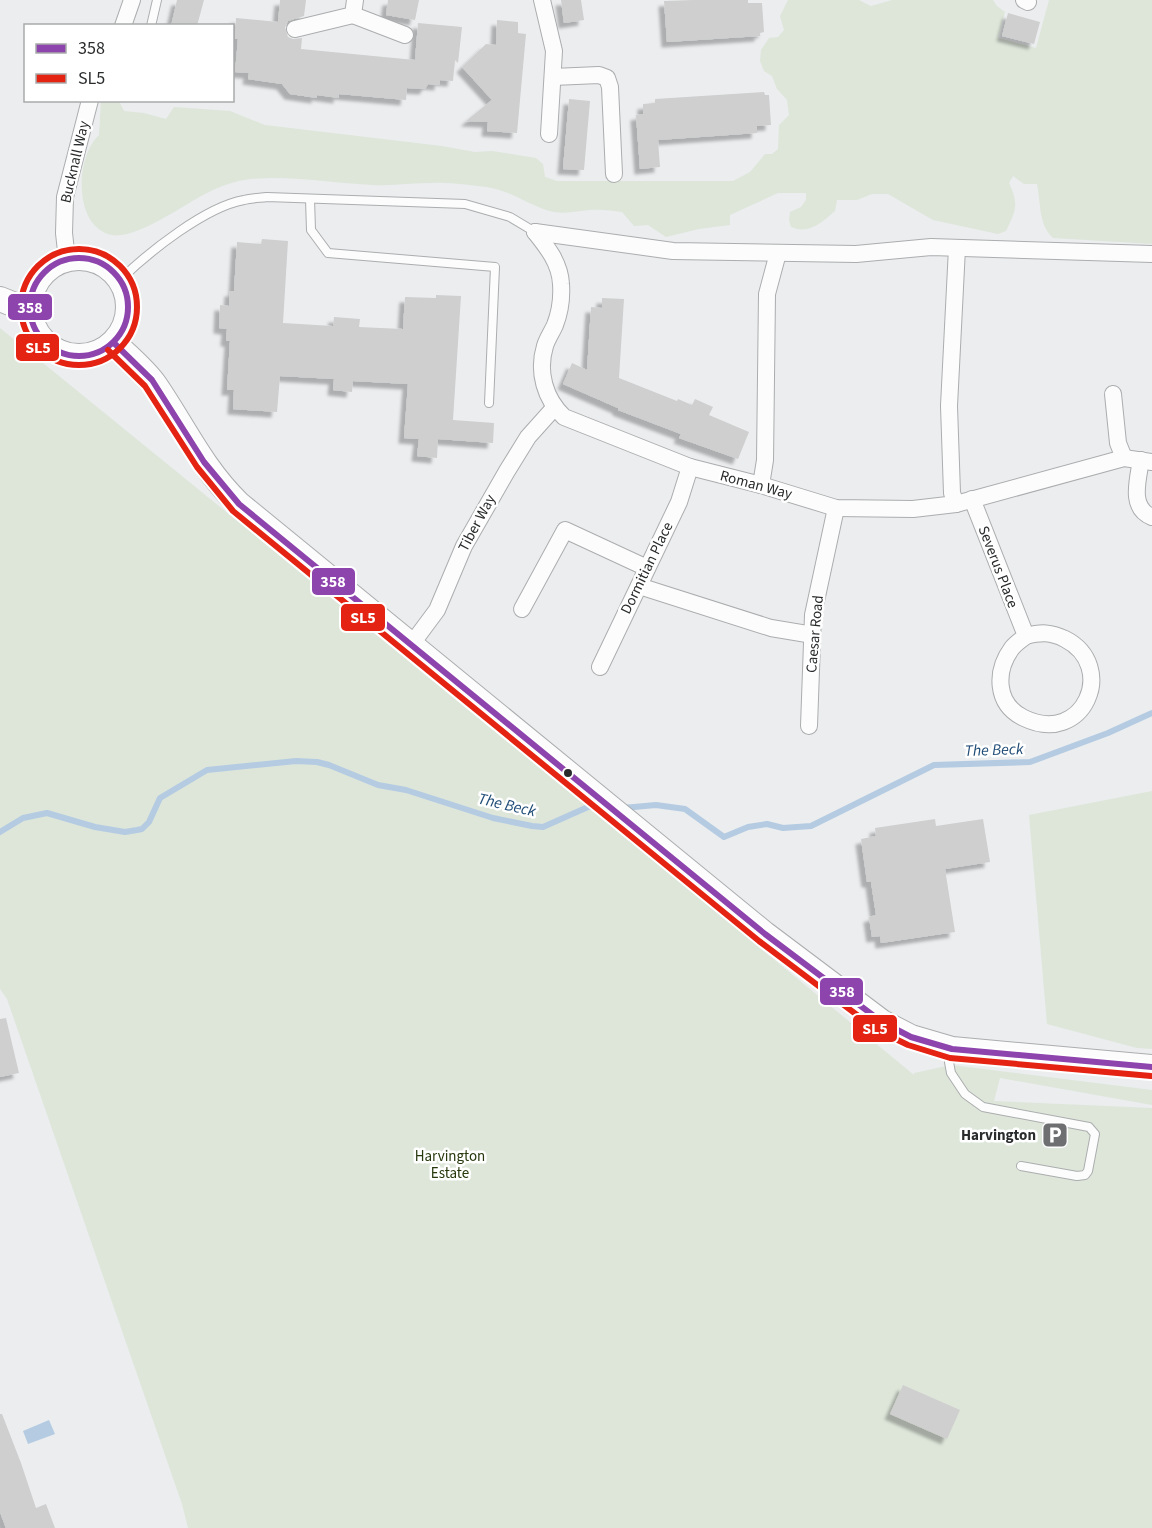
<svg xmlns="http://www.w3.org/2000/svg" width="1152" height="1528" viewBox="0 0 1152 1528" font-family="'Source Sans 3',sans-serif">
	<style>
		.green { fill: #dee6da }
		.water { fill: #b4cbe2 }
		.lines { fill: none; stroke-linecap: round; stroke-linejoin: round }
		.stream { stroke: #b4cbe2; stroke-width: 6 }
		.building { fill: #cfcfcf; filter: url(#shadow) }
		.service-casing { stroke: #abadae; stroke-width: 10 }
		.minor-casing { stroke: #abadae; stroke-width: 18 }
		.secondary-casing { stroke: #abadae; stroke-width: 26 }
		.service { stroke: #fcfcfd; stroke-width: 8 }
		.minor { stroke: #fcfcfd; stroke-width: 16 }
		.secondary { stroke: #fcfcfd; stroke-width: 24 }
		.bus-1-casing { stroke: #fff; stroke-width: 10 }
		.bus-2-casing { stroke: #fff; stroke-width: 10 }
		.bus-1 { stroke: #8e44ad; stroke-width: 6 }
		.bus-2 { stroke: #e42313; stroke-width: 6 }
		.bus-dot { fill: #292b2c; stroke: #fff; stroke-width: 2 }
		.labels { text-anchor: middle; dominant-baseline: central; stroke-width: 5; stroke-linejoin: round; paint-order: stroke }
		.street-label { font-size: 15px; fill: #292b2c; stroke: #fff }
		.poi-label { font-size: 15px; font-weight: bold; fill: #292b2c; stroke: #fff; text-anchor: end }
		.park-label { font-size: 15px; fill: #26380c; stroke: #fff }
		.water-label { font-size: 16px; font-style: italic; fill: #204c77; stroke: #fff }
		.line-badge { stroke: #fff; stroke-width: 2 }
		.badge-label { font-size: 16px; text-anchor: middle; font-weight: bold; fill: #fff }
	</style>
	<defs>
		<filter id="shadow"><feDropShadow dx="-5.5" dy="5.5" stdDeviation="1.5" flood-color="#0004"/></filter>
	</defs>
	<rect width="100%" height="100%" fill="#ebedef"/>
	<g class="green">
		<path d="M788 0H859L871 6 892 0H993L997 6 1005 12 998 38 1036 48 1049 0H1152V244L1053 238C1038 224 1041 202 1037 184H1024L1013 176 1009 183C1019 204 1016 211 1006 231L998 234 933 220 888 194H872L857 200H837L835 211C822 222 809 235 791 227L789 220 790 212 801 207 806 200V193H778L730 215V225L699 229 666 237 648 225 634 226 622 212C612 211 601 209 590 210 578 211 567 214 554 212 530 207 514 191 486 187 468 185 450 182 432 183 412 183 393 186 373 185 332 183 290 175 250 179 235 181 220 186 207 193 184 204 133 243 108 234 73 222 76 156 99 135L101 100 119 101 124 111 144 113 166 119 174 107 230 111 265 125 442 146 475 152 492 151 536 158 543 164 545 177 557 181H733L750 172 765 154H772L778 149 779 125 789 115 787 100 777 89 772 76 764 71 760 61 761 50 769 38 778 37 784 30 780 16Z"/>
		<path d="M0 328 621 833 914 1075V1073L951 1065 1152 1090V1105L1000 1078 994 1101 1152 1108V1528H188L182 1504 7 999 0 989Z"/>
		<path d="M1152 791V1049L1137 1048 1047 1024 1029 815Z"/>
	</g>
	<path class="water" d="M49 1420 55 1434 28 1444 23 1431Z"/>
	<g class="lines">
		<g class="stream">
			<path d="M623 808 656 805 685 809 724 837 748 827 767 824 783 828 811 826 934 765 1030 762 1108 733 1152 713"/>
			<path d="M0 832 23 818 47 813 95 827 125 832 137 830 142 829 149 822 160 798 207 770 296 761 317 762 329 765 378 785 406 790 493 818 532 826 543 827 588 807 598 806"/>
		</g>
	</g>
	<g class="building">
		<path d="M177 0H204L197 26H171Z"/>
		<path d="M280 0H306L304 16 288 21 285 27 288 37 293 39 302 38 301 49 415 60 418 23 462 27 458 63 455 60 453 81 440 80V85L428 84 425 89 407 88 406 100 339 94V98L317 95V98L290 94 282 84 248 79 249 73 235 72 238 39H235L236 18 278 22Z"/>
		<path d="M388 0H419L415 20 386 15Z"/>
		<path d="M561 0H581L584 20 564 23Z"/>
		<path d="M693 0H748V3H762L764 32 760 33V36L667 42 664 1Z"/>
		<path d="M1008 13 1040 22 1034 44 1002 36Z"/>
		<path d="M497 20 518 22V33L526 34 517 133 487 131 488 122 466 121 492 100 462 67 486 44 496 45Z"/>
		<path d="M764 92 765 95H769L771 125 757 126V133L658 140 660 167 640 169 636 115 643 114V104L655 103V99Z"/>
		<path d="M569 99 590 101 584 170 563 169Z"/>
		<path d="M262 239 288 241 283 323 333 326 334 317 360 319 359 327 403 329 405 297 436 298V295L461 296 453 420 494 423 493 443 438 439 437 458 417 456 419 439 404 438 408 384 353 381 352 392 333 390 334 379 280 376 277 412 233 409 234 390H227L230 341H226L227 329 219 328 220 305 229 306 230 291H234L237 242 261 244Z"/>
		<path d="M602 298 624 299 619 378 677 401 678 399 692 405 695 399 713 407 709 415 749 432 738 459 679 438 681 434 618 410V408L563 384 572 363 587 370 591 307 602 308Z"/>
		<path d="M935 819 936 826 983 819 990 862 945 869 955 932 881 943 880 936 872 937 869 917 876 915 871 882H867L861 839 876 836 875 828Z"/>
		<path d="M6 1018 19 1073 0 1077V1019Z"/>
		<path d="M903 1385 960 1410 947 1439 890 1414Z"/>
		<path d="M0 1414H2L21 1463 36 1508 46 1504 55 1528H6L0 1512Z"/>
	</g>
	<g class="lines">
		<defs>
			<g id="service">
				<path d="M151 26 157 0"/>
				<path d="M310 199 311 230 328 253 495 267 489 403"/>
				<path d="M121 279C149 252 205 207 244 200 252 198 260 198 267 197L465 204 510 217 535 232"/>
				<path d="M952 1050 949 1062 951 1073 965 1094 983 1107 1089 1127 1095 1134 1088 1171 1085 1175 1077 1176 1021 1166"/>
			</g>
			<g id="minor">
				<path d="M542 0 554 51 549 134"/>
				<path d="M1024 0 1028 2"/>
				<path d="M353 15 405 35"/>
				<path d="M123 26 132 0"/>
				<path d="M295 29 353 15 355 0"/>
				<path d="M553 77 599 75 607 78 610 87 614 174"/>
				<path d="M535 232C547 247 560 263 561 284 562 298 560 312 555 325 552 332 547 339 545 346 537 372 545 399 564 417L690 467 761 485 836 508 913 509 956 504 1124 458 1152 462"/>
				<path d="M535 232 673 251 856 254 931 247 1152 254"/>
				<path d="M67 260 64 233 65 197 90 100"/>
				<path d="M1113 394 1118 443 1124 458"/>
				<path d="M1141 460C1138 480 1129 508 1152 517"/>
				<path d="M761 485 765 460 767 294 778 253"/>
				<path d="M972 499 1026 636C1022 639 1016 643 1012 648 995 671 995 704 1024 718 1084 747 1118 666 1065 639 1051 632 1041 632 1026 636"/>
				<path d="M956 504 952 493 949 406 957 248"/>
				<path d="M639 586 771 628 813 635"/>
				<path d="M522 609 565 530 647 568"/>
				<path d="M411 645 437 610 464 546 507 471 528 437 554 408"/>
				<path d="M600 667 679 502 690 467"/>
				<path d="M809 726 813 615 836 508"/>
			</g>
			<g id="secondary">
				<circle cx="79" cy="307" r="49"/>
				<path d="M0 299 15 305 30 306"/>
				<path d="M114 343C129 357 145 370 156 386 184 427 202 468 239 504L765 934 882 1022 911 1037 952 1049 1152 1067"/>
			</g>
		</defs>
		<use href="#service" class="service-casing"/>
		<use href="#minor" class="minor-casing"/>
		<use href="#secondary" class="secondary-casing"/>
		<use href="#service" class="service"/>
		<use href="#minor" class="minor"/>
		<use href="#secondary" class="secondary"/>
		<defs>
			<g id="bus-1">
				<circle cx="79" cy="307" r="49"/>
				<path d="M114 343 152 380 204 462 239 504 765 934 882 1022 911 1037 952 1049 1152 1067"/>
			</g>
			<g id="bus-2">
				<circle cx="79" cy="307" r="58"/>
				<path d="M108 350 145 386 197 467 233 511 759 941 877 1030 908 1045 950 1058 1151 1076"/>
			</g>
		</defs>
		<use href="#bus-1" class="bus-1-casing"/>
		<use href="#bus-2" class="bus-2-casing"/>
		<use href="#bus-1" class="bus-1"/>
		<use href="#bus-2" class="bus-2"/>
	</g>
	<defs>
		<symbol id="parking-square" viewBox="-11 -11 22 22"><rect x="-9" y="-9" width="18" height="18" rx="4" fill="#6d6f70" stroke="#fff"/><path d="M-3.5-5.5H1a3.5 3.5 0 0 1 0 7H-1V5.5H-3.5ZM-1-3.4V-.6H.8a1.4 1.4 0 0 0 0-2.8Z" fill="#fff"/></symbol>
	</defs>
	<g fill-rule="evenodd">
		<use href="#parking-square" x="1040" y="1120" width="30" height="30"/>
	</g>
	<circle class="bus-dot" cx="568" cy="773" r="5"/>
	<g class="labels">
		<g class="street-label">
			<text transform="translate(75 162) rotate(-77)">Bucknall Way</text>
			<text transform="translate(756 485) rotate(15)">Roman Way</text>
			<text transform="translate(477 523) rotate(-62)">Tiber Way</text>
			<text transform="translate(998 567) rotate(69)">Severus Place</text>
			<text transform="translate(647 568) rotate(-64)">Dormitian Place</text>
			<text transform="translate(815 634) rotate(-85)">Caesar Road</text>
		</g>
		<g class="poi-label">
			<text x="1036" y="1135">Harvington</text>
		</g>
		<g class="park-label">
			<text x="450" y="1156">Harvington<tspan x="450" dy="17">Estate</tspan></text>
		</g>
		<g class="water-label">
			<text transform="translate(994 750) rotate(-2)">The Beck</text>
			<text transform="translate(507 805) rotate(13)">The Beck</text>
		</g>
	</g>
	<g class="line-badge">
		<rect x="7" y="293" width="46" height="28" rx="6" fill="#8e44ad"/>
		<rect x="15" y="333" width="45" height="29" rx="6" fill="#e42313"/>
		<rect x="311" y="567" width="45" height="29" rx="6" fill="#8e44ad"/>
		<rect x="340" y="603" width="46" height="29" rx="6" fill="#e42313"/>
		<rect x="819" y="977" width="45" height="29" rx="6" fill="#8e44ad"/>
		<rect x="852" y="1014" width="46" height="29" rx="6" fill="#e42313"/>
	</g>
	<g class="badge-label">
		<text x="30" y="313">358</text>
		<text x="38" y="353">SL5</text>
		<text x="333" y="587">358</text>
		<text x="363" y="623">SL5</text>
		<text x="842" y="997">358</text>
		<text x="875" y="1034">SL5</text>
	</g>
	<rect x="24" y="24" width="210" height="78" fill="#ffffff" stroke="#a9aaab" stroke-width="1.5"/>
	<rect x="36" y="44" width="30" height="9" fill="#8e44ad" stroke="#a9aaab" stroke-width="1.5"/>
	<text x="78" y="54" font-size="18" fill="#292b2c">358</text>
	<rect x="36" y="74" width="30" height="9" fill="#e42313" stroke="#a9aaab" stroke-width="1.5"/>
	<text x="78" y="84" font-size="18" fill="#292b2c">SL5</text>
</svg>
